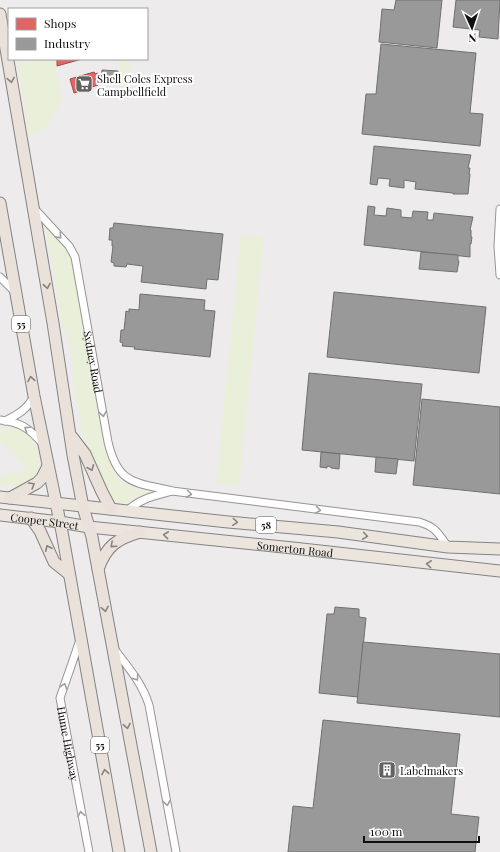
<svg xmlns="http://www.w3.org/2000/svg" width="500" height="852" viewBox="0 0 500 852" font-family="'Playfair Display',serif">
	<style>
		.industrial { fill: #eeebed; fill-rule: evenodd }
		.green { fill: #eaefd9 }
		.shops { fill: #e06666; stroke: #a24c4c }
		.industry { fill: #999; stroke: #707070 }
		.lines { fill: none; stroke-linecap: round; stroke-linejoin: round }
		.minor-casing { stroke: #969594; stroke-width: 9 }
		.primary-casing { stroke: #848381; stroke-width: 13 }
		.trunk-casing { stroke: #848381; stroke-width: 13 }
		.minor { stroke: #fffefe; stroke-width: 7 }
		.primary { stroke: #ebe5dd; stroke-width: 11 }
		.trunk { stroke: #eae1da; stroke-width: 11 }
		.oneway { stroke: #88837f }
		.oneway2 { stroke: #9f9f9f }
		.oneway3 { stroke: #888581 }
		.labels { text-anchor: middle; dominant-baseline: central; stroke-width: 4; stroke-linejoin: round; paint-order: stroke }
		.shield { fill: #fff; stroke: #585858; stroke-width: 1 }
		.shield-label { font-size: 10px; font-weight: bold; fill: #101010 }
		.poi-label { font-size: 11px; fill: #101010; stroke: #fff; text-anchor: start }
		.street-label { font-size: 11px; fill: #101010; stroke: #fff }
	</style>
	<rect width="100%" height="100%" fill="#fcfaf7"/>
	<path class="industrial" d="M0 0H500V852H0ZM9 9H147V59H9Z"/>
	<g class="green">
		<path d="M17 59H55L61 99C57 115 47 131 29 135Z"/>
		<path d="M120 59H128C134 70 137 97 118 97L116 93Z"/>
		<path d="M45 225 67 249 71 258 103 442C107 461 117 486 140 490 146 491 152 490 159 491L128 503 121 504 113 501 101 481 82 432 73 381V361L69 340 62 324Z"/>
		<path d="M241 235 264 237 239 486 216 483Z"/>
		<path d="M0 427C7 428 16 427 22 430 34 435 42 464 41 475L20 486 0 485V477L27 468 0 442V431H10V430L0 429Z"/>
	</g>
	<g class="shops">
		<path d="M57 59H82L57 66Z"/>
		<path d="M94 72 95 74 98 73 100 81 97 82 98 85 74 93 70 79Z"/>
	</g>
	<g class="industry">
		<path d="M396 0H442L437 48 379 42 382 9 394 10Z"/>
		<path d="M456 0H500L498 39 479 37 480 30 453 27Z"/>
		<path d="M381 44 476 53 470 113 483 114 480 146 362 134 366 94H376Z"/>
		<path d="M102 70 118 71 117 81 101 79Z"/>
		<path d="M374 146 471 155 468 168H470L469 174H470L468 194H453V193L415 189 416 182 404 180V188L389 186 390 179 378 178 377 185 370 184Z"/>
		<path d="M368 206 375 207 374 215 386 216 387 208 401 210V217L412 218 413 211 428 212 427 220H433L434 213 473 217 470 230H471V237H472L471 244H470V257L364 245Z"/>
		<path d="M114 223 223 234 218 280 207 279 206 289 141 282 143 266 127 264 126 267 114 266V263L111 262 113 246H112V240H109L110 228H113Z"/>
		<path d="M421 252 458 255V261H459L457 272 419 269Z"/>
		<path d="M334 292 486 307 479 373 327 357Z"/>
		<path d="M140 294 205 300 204 310 215 311 210 357 134 349 135 347 122 346 123 343 120 342 121 330H124L126 311 129 312V309L139 310Z"/>
		<path d="M309 373 422 384 414 461 302 450Z"/>
		<path d="M422 399 500 407V494L413 485Z"/>
		<path d="M321 452 340 454 339 469 331 468V467L327 466V468L320 467Z"/>
		<path d="M376 457 398 459 396 474 375 472Z"/>
		<path d="M335 607 359 609V617L366 618 358 697 319 693 327 614H334Z"/>
		<path d="M363 642 500 654V717L357 703Z"/>
		<path d="M323 720 460 734 451 814 479 817 475 852H288L293 806 313 808Z"/>
	</g>
	<g class="lines">
		<defs>
			<g id="minor">
				<path id="s1" d="M33 207 69 246 75 257 108 442C118 485 135 482 172 491"/>
				<path d="M500 209 498 246 500 275"/>
				<path d="M0 277 15 292"/>
				<path d="M0 420C20 422 29 428 42 443"/>
				<path d="M5 421C17 415 28 409 34 396"/>
				<path d="M127 511C139 499 156 495 172 491L419 522C436 527 438 533 448 547"/>
				<path id="s2" d="M80 640 60 698 89 852"/>
				<path d="M115 650C128 667 142 683 149 705L176 852"/>
			</g>
			<g id="primary">
				<path d="M0 497 228 522 338 532 448 547 500 549"/>
				<path id="s3" d="M0 515 60 522 89 527 293 548 500 571"/>
			</g>
			<g id="trunk">
				<path d="M0 14 53 323 73 455 83 507 92 537 151 852"/>
				<path d="M0 203 34 396 62 532 119 852"/>
				<path d="M72 437 85 454 102 492 111 509"/>
				<path d="M10 498 37 483 42 478 48 466"/>
				<path d="M31 518 40 531 54 562 69 574"/>
				<path d="M98 569C107 545 117 539 140 532"/>
			</g>
		</defs>
		<use href="#minor" class="minor-casing"/>
		<use href="#primary" class="primary-casing"/>
		<use href="#trunk" class="trunk-casing"/>
		<use href="#minor" class="minor"/>
		<use href="#primary" class="primary"/>
		<use href="#trunk" class="trunk"/>
	</g>
	<defs><path id="oneway-chevron" d="M-2-3.5L2.5 0L-2 3.5" fill="none" stroke-width="1.6" stroke-linecap="round" stroke-linejoin="round"/></defs>
	<g class="oneway">
		<use href="#oneway-chevron" transform="translate(11 80) rotate(80)"/>
		<use href="#oneway-chevron" transform="translate(47 286) rotate(80)"/>
		<use href="#oneway-chevron" transform="translate(31 379) rotate(-100)"/>
		<use href="#oneway-chevron" transform="translate(91 468) rotate(67)"/>
		<use href="#oneway-chevron" transform="translate(32 485) rotate(-31)"/>
		<use href="#oneway-chevron" transform="translate(113 545) rotate(138)"/>
		<use href="#oneway-chevron" transform="translate(48 548) rotate(-115)"/>
		<use href="#oneway-chevron" transform="translate(105 609) rotate(79)"/>
		<use href="#oneway-chevron" transform="translate(127 726) rotate(79)"/>
		<use href="#oneway-chevron" transform="translate(105 772) rotate(-100)"/>
	</g>
	<g class="oneway2">
		<use href="#oneway-chevron" transform="translate(59 236) rotate(48)"/>
		<use href="#oneway-chevron" transform="translate(103 414) rotate(80)"/>
		<use href="#oneway-chevron" transform="translate(27 429) rotate(-146)"/>
		<use href="#oneway-chevron" transform="translate(189 494) rotate(7)"/>
		<use href="#oneway-chevron" transform="translate(318 510) rotate(7)"/>
		<use href="#oneway-chevron" transform="translate(136 678) rotate(56)"/>
		<use href="#oneway-chevron" transform="translate(64 686) rotate(-71)"/>
		<use href="#oneway-chevron" transform="translate(167 803) rotate(79)"/>
		<use href="#oneway-chevron" transform="translate(81 814) rotate(-101)"/>
	</g>
	<g class="oneway3">
		<use href="#oneway-chevron" transform="translate(235 522) rotate(5)"/>
		<use href="#oneway-chevron" transform="translate(166 535) rotate(-174)"/>
		<use href="#oneway-chevron" transform="translate(365 536) rotate(8)"/>
		<use href="#oneway-chevron" transform="translate(429 564) rotate(-174)"/>
	</g>
	<defs>
		<symbol id="supermarket-square" viewBox="-11 -11 22 22"><rect x="-9" y="-9" width="18" height="18" rx="4" fill="#636261" stroke="#fff"/><path d="M-6-5.5h2.5l.6 2H6L4.5 2H-2.5L-4.4-4H-6ZM-1.5 3.2a1.3 1.3 0 1 0 .1 0ZM3 3.2a1.3 1.3 0 1 0 .1 0Z" fill="#fff"/></symbol>
		<symbol id="building-square" viewBox="-11 -11 22 22"><rect x="-9" y="-9" width="18" height="18" rx="4" fill="#636261" stroke="#fff"/><path d="M-4-6H4V6H1V3H-1V6H-4ZM-2.5-4.3h1.7v1.8h-1.7ZM.8-4.3h1.7v1.8H.8ZM-2.5-1h1.7V.8h-1.7ZM.8-1h1.7V.8H.8Z" fill="#fff"/></symbol>
	</defs>
	<g fill-rule="evenodd">
		<use href="#supermarket-square" x="74" y="74" width="20" height="20"/>
		<use href="#building-square" x="377" y="760" width="20" height="20"/>
	</g>
	<g class="labels">
		<g class="shield">
			<rect x="12" y="316" width="18" height="16" rx="3"/>
			<rect x="256" y="517" width="20" height="16" rx="3"/>
			<rect x="91" y="737" width="18" height="16" rx="3"/>
		</g>
		<g class="shield-label">
			<text x="21" y="324">55</text>
			<text x="266" y="525">58</text>
			<text x="100" y="745">55</text>
		</g>
		<g class="poi-label">
			<text x="97" y="78">Shell Coles Express<tspan x="97" dy="13">Campbellfield</tspan></text>
			<text x="400" y="770">Labelmakers</text>
		</g>
		<g class="street-label">
			<text stroke="none"><textPath href="#s1" startOffset="172">Sydney Road</textPath></text>
			<text stroke="none"><textPath href="#s3" startOffset="45">Cooper Street</textPath></text>
			<text stroke="none"><textPath href="#s3" startOffset="297">Somerton Road</textPath></text>
			<text stroke="none"><textPath href="#s2" startOffset="108">Hume Highway</textPath></text>
		</g>
	</g>
	<rect x="8" y="8" width="140" height="52" fill="#ffffff" stroke="#9f9f9f"/>
	<rect x="16" y="18" width="20" height="12" fill="#e06666" stroke="#9f9f9f"/>
	<text x="44" y="28" font-size="12" fill="#101010">Shops</text>
	<rect x="16" y="38" width="20" height="12" fill="#999999" stroke="#9f9f9f"/>
	<text x="44" y="48" font-size="12" fill="#101010">Industry</text>
	<g transform="translate(472 28) rotate(177)" stroke="#ffffff" stroke-width="3" paint-order="stroke">
	<path d="M0-3L7 15L0 10L-7 15Z" fill="#101010"/>
	<text y="-6" font-size="11" font-weight="bold" text-anchor="middle" fill="#101010">N</text>
	</g>
	<path d="M364 836v6h115v-6" fill="none" stroke="#101010" stroke-width="2"/>
	<text x="370" y="836" font-size="12" fill="#101010" stroke="#ffffff" stroke-width="3" paint-order="stroke">100 m</text>
</svg>
